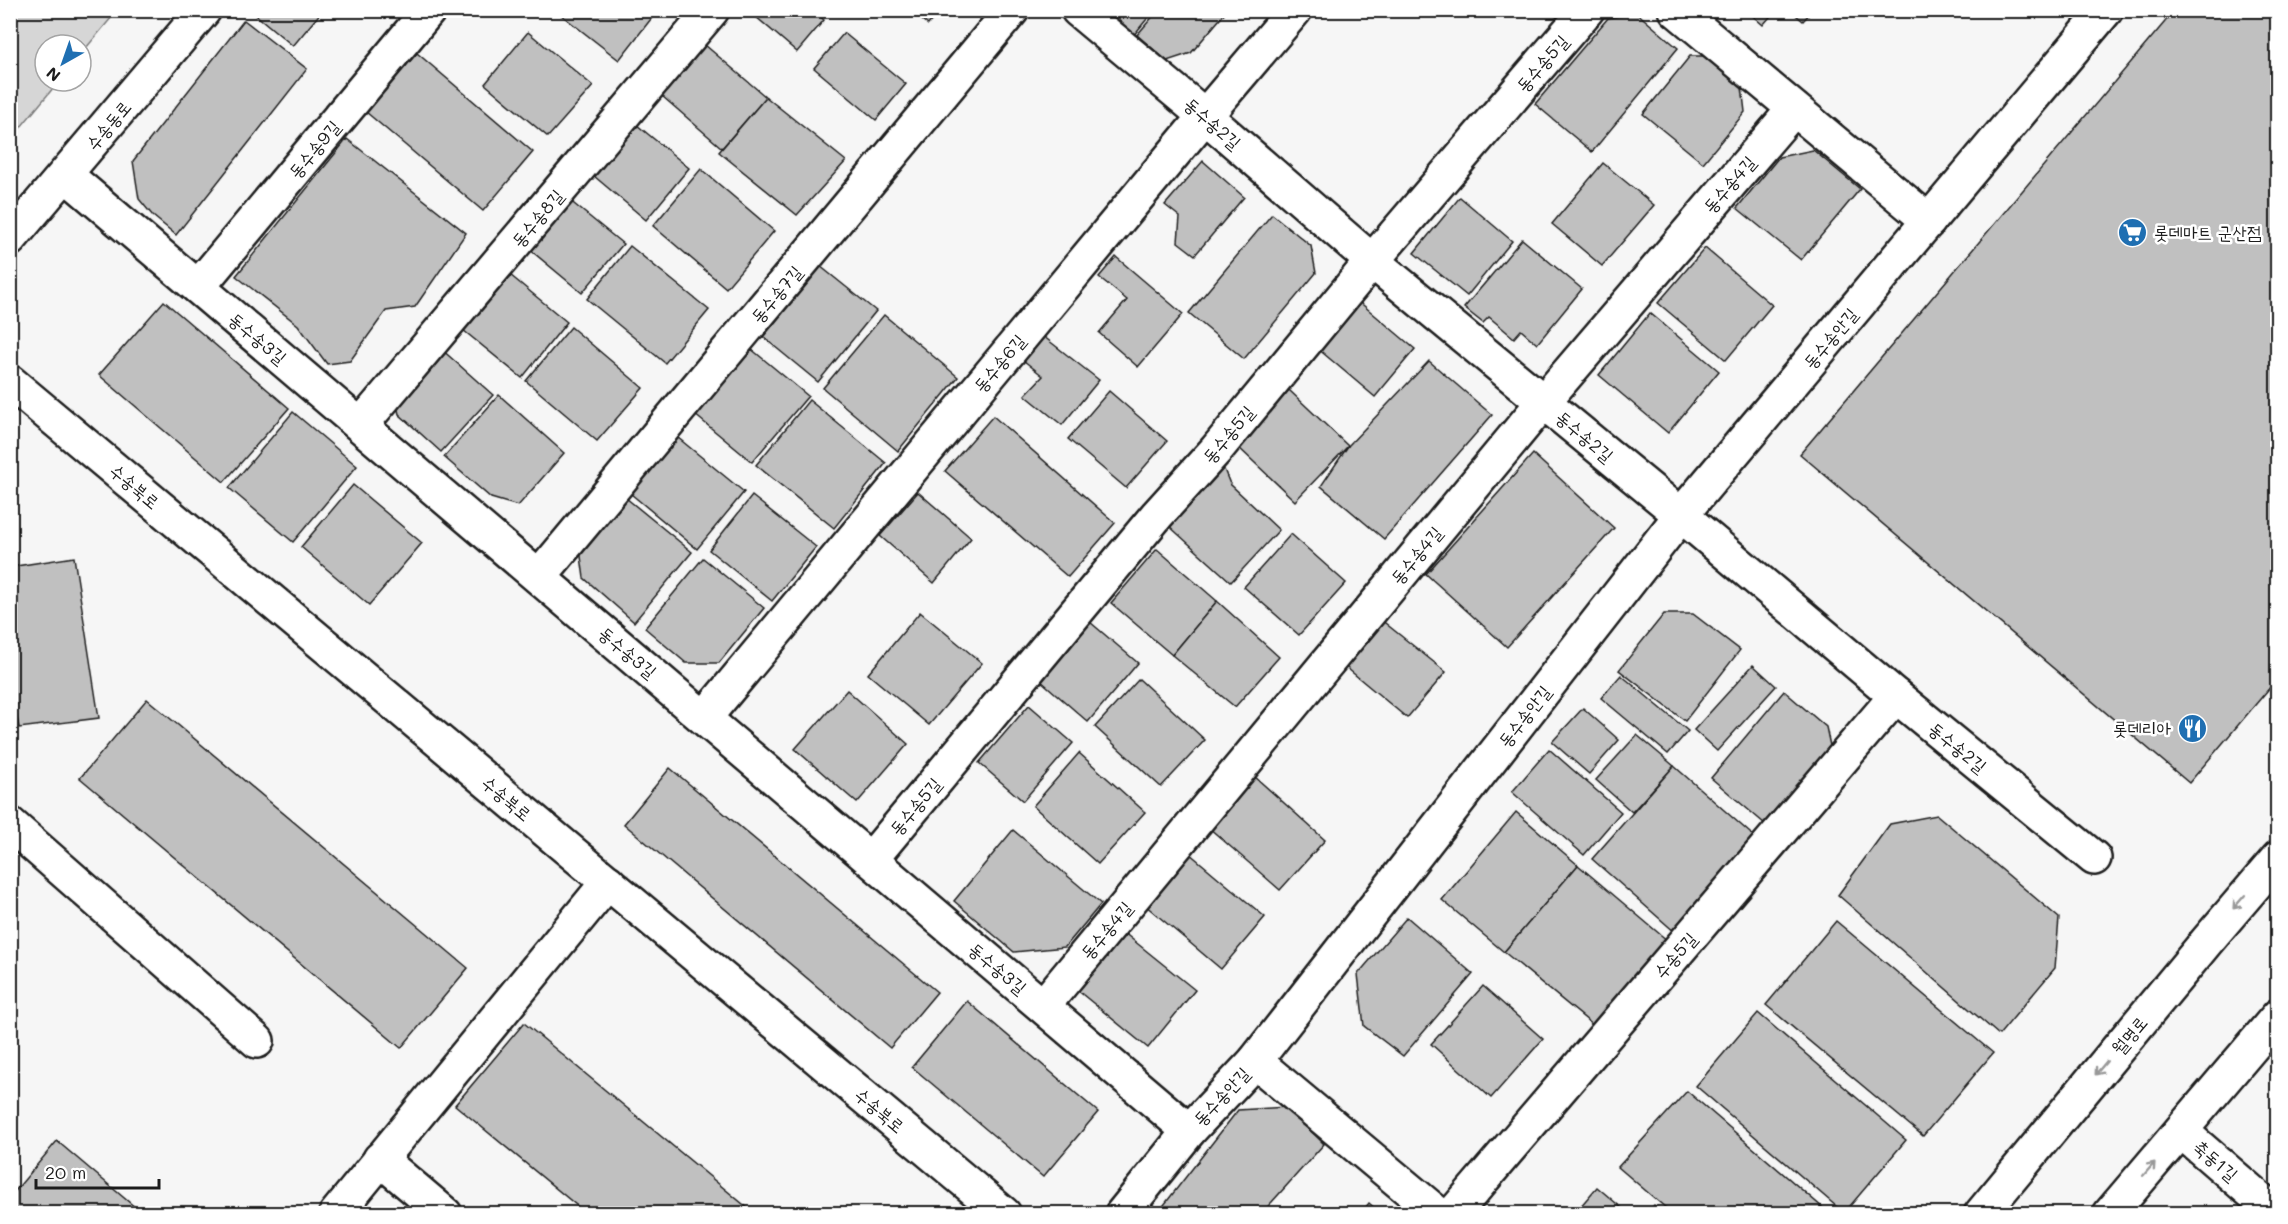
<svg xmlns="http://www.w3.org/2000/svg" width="2288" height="1224" viewBox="0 0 2288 1224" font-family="Mali,'Poor Story',sans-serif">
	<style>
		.green { fill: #d6d6d6; stroke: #797979; stroke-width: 1.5 }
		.building { fill: #c0c0c0; stroke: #1c1c1c; stroke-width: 1.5 }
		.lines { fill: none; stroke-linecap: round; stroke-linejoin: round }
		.minor-casing { stroke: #1c1c1c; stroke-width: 38 }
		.minor { stroke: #fff; stroke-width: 33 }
		.oneway { stroke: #999 }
		.labels { text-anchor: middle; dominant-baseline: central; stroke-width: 5; stroke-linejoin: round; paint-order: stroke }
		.street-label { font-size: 18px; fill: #1c1c1c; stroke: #fff }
		.poi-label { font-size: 18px; fill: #1c1c1c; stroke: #fff; text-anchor: start }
	</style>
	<rect width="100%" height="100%" fill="#f6f6f6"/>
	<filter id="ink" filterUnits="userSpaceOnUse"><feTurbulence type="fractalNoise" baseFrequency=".0167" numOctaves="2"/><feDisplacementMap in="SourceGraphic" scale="12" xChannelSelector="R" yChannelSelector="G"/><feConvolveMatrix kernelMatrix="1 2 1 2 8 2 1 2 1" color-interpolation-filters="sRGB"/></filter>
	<g filter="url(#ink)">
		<path class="green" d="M11 10 117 11 81 54V45H45V81H59L11 139Z"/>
		<g class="building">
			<path d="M250 10H323L293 46Z"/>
			<path d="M555 10H658L619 60Z"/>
			<path d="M748 10H813L824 20 797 52Z"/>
			<path d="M910 10H940L928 25Z"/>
			<path d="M1101 10H1146L1151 14 1133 36Z"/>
			<path d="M1151 10H1222L1225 13 1191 53 1167 61 1137 35 1155 14Z"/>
			<path d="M1746 10H1776L1763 25Z"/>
			<path d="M1790 10H1813L1803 21Z"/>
			<path d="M2175 10H2278V678L2189 783 1800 454Z"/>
			<path d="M1637 13 1678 48 1592 152 1535 104 1608 18Z"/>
			<path d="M244 20 307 69 176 235 153 216 139 199 133 161Z"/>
			<path d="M528 32 593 86 548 137 485 84Z"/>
			<path d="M844 33 906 84 876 120 814 68Z"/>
			<path d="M698 39 766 97 722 148 655 90Z"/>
			<path d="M417 53 533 152 483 211 366 112Z"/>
			<path d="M1690 56H1705L1742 87 1745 112 1703 163 1643 114Z"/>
			<path d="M766 97 846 161 797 215 719 152Z"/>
			<path d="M631 120 689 168 646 220 588 171Z"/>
			<path d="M347 139 466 233 415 307 386 311 350 361 327 364 298 325 236 276Z"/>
			<path d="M1813 150 1860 189 1801 260 1737 208 1779 157Z"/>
			<path d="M1203 161 1244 197 1195 255 1178 242 1180 217 1165 205Z"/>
			<path d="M1603 163 1654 205 1602 266 1552 224Z"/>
			<path d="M701 169 774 231 726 288 653 226Z"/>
			<path d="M563 195 623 244 582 293 523 244Z"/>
			<path d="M1460 197 1512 241 1467 296 1414 253Z"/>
			<path d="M1272 214 1311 246 1316 273 1244 359 1189 313Z"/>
			<path d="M1522 239 1582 289 1537 344 1521 330 1514 338 1489 317 1483 323 1464 308Z"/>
			<path d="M630 246 709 310 665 363 587 299Z"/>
			<path d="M1705 248 1772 305 1726 360 1658 303Z"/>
			<path d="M1116 257 1183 314 1138 367 1099 333 1127 300 1099 277Z"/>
			<path d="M820 266 876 311 818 382 763 337Z"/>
			<path d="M504 270 567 322 522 378 458 326Z"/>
			<path d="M1357 300 1415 349 1375 397 1317 348Z"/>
			<path d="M164 301 289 408 224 482 99 375Z"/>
			<path d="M1650 313 1719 371 1668 433 1599 375Z"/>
			<path d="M884 315 958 377 898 451 823 388Z"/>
			<path d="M571 327 643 388 597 441 526 381Z"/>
			<path d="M1034 329 1099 380 1062 425 1025 395 1043 376 1014 353Z"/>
			<path d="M440 348 493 395 441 452 399 414 395 398Z"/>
			<path d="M750 348 808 396 752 462 694 414Z"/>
			<path d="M1429 361 1492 415 1384 539 1321 486 1348 446Z"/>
			<path d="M1289 390 1348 446 1295 501 1236 445Z"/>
			<path d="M1109 391 1167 441 1126 488 1068 439Z"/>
			<path d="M499 395 564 453 518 506 491 498 444 457Z"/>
			<path d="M809 400 886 463 834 528 756 465Z"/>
			<path d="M293 412 357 466 293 542 229 488Z"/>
			<path d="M993 416 1115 523 1068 577 945 471Z"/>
			<path d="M677 437 744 492 697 549 631 494Z"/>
			<path d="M1216 450 1230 484 1279 530 1231 582 1157 515Z"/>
			<path d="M1533 454 1614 528 1507 647 1426 574Z"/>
			<path d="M353 485 422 543 369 605 301 547Z"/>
			<path d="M918 492 971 538 934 583 880 536Z"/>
			<path d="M752 496 816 547 772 601 709 550Z"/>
			<path d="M626 498 692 552 634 622 584 578 580 549Z"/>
			<path d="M1291 534 1346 583 1299 635 1244 587Z"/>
			<path d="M1157 549 1217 601 1172 655 1111 603Z"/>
			<path d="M74 557 99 718 19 728 10 679V567Z"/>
			<path d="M703 558 764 608 719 663H686L645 628Z"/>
			<path d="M1217 601 1279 657 1235 707 1172 655Z"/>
			<path d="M920 612 982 663 929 725 868 674Z"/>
			<path d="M1664 614H1693L1740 650 1685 721 1619 670Z"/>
			<path d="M1380 619 1446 672 1407 718 1342 664Z"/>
			<path d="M1090 622 1138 663 1088 722 1040 680Z"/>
			<path d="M1753 665 1776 686 1717 751 1694 730Z"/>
			<path d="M1621 675 1688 731 1668 754 1601 698Z"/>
			<path d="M1139 679 1205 740 1161 787 1095 727Z"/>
			<path d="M847 690 908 744 857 803 795 749Z"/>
			<path d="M1784 691 1826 727 1835 769 1778 835 1711 778Z"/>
			<path d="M147 699 468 968 401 1048 80 778Z"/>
			<path d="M1029 705 1073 743 1023 801 979 763Z"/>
			<path d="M1583 708 1619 740 1589 774 1552 742Z"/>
			<path d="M1637 735 1674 766 1632 812 1596 780Z"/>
			<path d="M1549 749 1621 812 1584 855 1512 792Z"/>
			<path d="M1079 753 1145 812 1098 864 1033 806Z"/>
			<path d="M1674 766 1758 840 1676 933 1592 859Z"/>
			<path d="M670 768 937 992 890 1048 624 824Z"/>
			<path d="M1254 776 1325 840 1280 890 1208 827Z"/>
			<path d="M1516 812 1578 865 1504 952 1442 900Z"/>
			<path d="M1937 815 2059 918 2055 968 1999 1035 1838 895 1890 824Z"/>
			<path d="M1013 830 1101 904 1065 947 1014 952 954 901Z"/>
			<path d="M1189 853 1265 917 1221 969 1145 905Z"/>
			<path d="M1578 865 1668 941 1594 1026 1504 952Z"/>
			<path d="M1407 917 1473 974 1403 1056 1364 1026 1358 974Z"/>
			<path d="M1836 921 1993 1053 1923 1136 1766 1005Z"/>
			<path d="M1123 932 1195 990 1148 1048 1077 990Z"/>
			<path d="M1483 986 1543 1039 1491 1098 1431 1044Z"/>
			<path d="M967 1001 1098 1112 1043 1177 912 1067Z"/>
			<path d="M1758 1013 1906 1140 1844 1213 1696 1086Z"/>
			<path d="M524 1023 755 1214H587L455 1105Z"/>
			<path d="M1687 1091 1830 1214H1673L1618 1167Z"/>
			<path d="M1287 1107 1324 1144 1261 1214H1157L1238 1110Z"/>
			<path d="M57 1141 143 1214H10V1197Z"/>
			<path d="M1597 1187 1629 1214H1574Z"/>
			<path d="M1369 1203 1381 1214H1360Z"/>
			<path d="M1654 1205 1664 1214H1647Z"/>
		</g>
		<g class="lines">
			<defs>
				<g id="minor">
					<path d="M1078 10 1205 116 1372 261 1681 515 1896 696 2094 858"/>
					<path d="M1676 10 1929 221"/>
					<path d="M66 175 1189 1131"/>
					<path d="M10 239 204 10"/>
					<path d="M198 287 429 10"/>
					<path d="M10 382 1004 1214"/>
					<path d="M361 425 712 10"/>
					<path d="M539 577 1012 10"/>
					<path d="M705 717 1205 116 1295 10"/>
					<path d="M10 824 257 1041"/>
					<path d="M871 859 1157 515 1216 450 1372 261 1587 10"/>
					<path d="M1043 1006 1544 401 1794 109"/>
					<path d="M1255 1061 1438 1214"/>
					<path d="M2181 1131 2277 1214"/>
					<path d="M380 1159 445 1214"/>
					<path d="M336 1214 608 882"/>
					<path d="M1122 1214 1189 1131 1255 1061 1681 515 2106 10"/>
					<path d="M1453 1214 1896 696"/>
					<path d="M1981 1214 2207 941 2278 858"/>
					<path d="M2110 1214 2278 1016"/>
				</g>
			</defs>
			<use href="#minor" class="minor-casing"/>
			<use href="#minor" class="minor"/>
		</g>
		<defs><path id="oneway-shaft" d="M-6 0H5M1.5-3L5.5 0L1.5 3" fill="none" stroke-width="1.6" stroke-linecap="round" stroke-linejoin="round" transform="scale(1.5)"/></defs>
		<g class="oneway">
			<use href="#oneway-shaft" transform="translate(2239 902) rotate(131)"/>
			<use href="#oneway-shaft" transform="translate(2101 1068) rotate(130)"/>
			<use href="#oneway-shaft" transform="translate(2149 1169) rotate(-49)"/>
		</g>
	</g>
	<defs>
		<symbol id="supermarket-disc" viewBox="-11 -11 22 22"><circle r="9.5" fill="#1f6fb2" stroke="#fff"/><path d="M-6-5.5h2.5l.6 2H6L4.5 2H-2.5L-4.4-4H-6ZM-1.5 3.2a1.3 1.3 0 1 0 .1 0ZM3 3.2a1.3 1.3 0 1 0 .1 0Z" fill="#fff"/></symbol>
		<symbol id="restaurant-disc" viewBox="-11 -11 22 22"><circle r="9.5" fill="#1f6fb2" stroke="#fff"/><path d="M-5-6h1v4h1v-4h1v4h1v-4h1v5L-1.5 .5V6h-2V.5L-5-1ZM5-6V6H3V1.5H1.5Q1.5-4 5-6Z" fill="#fff"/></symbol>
	</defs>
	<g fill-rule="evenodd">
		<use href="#supermarket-disc" x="2116" y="216" width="33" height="33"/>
		<use href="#restaurant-disc" x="2176" y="712" width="33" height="33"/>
	</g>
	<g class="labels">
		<g class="street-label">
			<text transform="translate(1542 63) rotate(-49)">동수송5길</text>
			<text transform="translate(1213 123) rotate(41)">동수송2길</text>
			<text transform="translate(108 125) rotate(-50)">수송동로</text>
			<text transform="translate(314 149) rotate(-50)">동수송9길</text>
			<text transform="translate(1729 184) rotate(-49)">동수송4길</text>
			<text transform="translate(537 218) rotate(-50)">동수송8길</text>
			<text transform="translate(776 294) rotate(-50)">동수송7길</text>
			<text transform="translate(258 338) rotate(40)">동수송3길</text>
			<text transform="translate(1830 338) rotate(-50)">동수송안길</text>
			<text transform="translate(999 363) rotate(-50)">동수송6길</text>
			<text transform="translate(1228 434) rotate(-50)">동수송5길</text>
			<text transform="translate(1585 436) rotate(40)">동수송2길</text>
			<text transform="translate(135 486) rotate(40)">수송북로</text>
			<text transform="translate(1416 555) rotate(-50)">동수송4길</text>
			<text transform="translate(628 652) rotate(40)">동수송3길</text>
			<text transform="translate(1524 716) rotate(-52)">동수송안길</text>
			<text transform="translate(1958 747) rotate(39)">동수송2길</text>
			<text transform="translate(507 798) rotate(40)">수송북로</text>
			<text transform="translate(915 806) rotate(-50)">동수송5길</text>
			<text transform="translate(1106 930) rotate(-50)">동수송4길</text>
			<text transform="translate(1675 955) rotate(-49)">수송5길</text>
			<text transform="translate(998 968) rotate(40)">동수송3길</text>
			<text transform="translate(2129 1035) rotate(-50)">월명로</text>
			<text transform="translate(1221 1096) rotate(-47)">동수송안길</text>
			<text transform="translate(880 1110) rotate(40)">수송북로</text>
			<text transform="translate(2216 1160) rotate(41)">축동1길</text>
		</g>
		<g class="poi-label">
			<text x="2154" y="232">롯데마트 군산점</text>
			<text x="2171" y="728" text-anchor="end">롯데리아</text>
		</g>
	</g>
	<rect width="2288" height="1224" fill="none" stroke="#fff" stroke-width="36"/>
	<rect x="18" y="18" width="2252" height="1188" fill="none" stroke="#1c1c1c" stroke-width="2" filter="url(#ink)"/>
	<g transform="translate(63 63) rotate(220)"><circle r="28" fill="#ffffff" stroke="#a4a4a4" stroke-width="1.5"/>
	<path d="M0-4.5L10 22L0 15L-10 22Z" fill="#1f6fb2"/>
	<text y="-9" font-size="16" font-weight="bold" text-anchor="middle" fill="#1c1c1c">N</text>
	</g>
	<path d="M36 1179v9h123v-9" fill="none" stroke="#1c1c1c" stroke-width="3"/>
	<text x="45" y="1179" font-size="18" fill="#1c1c1c" stroke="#ffffff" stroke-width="4.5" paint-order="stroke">20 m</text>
</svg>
